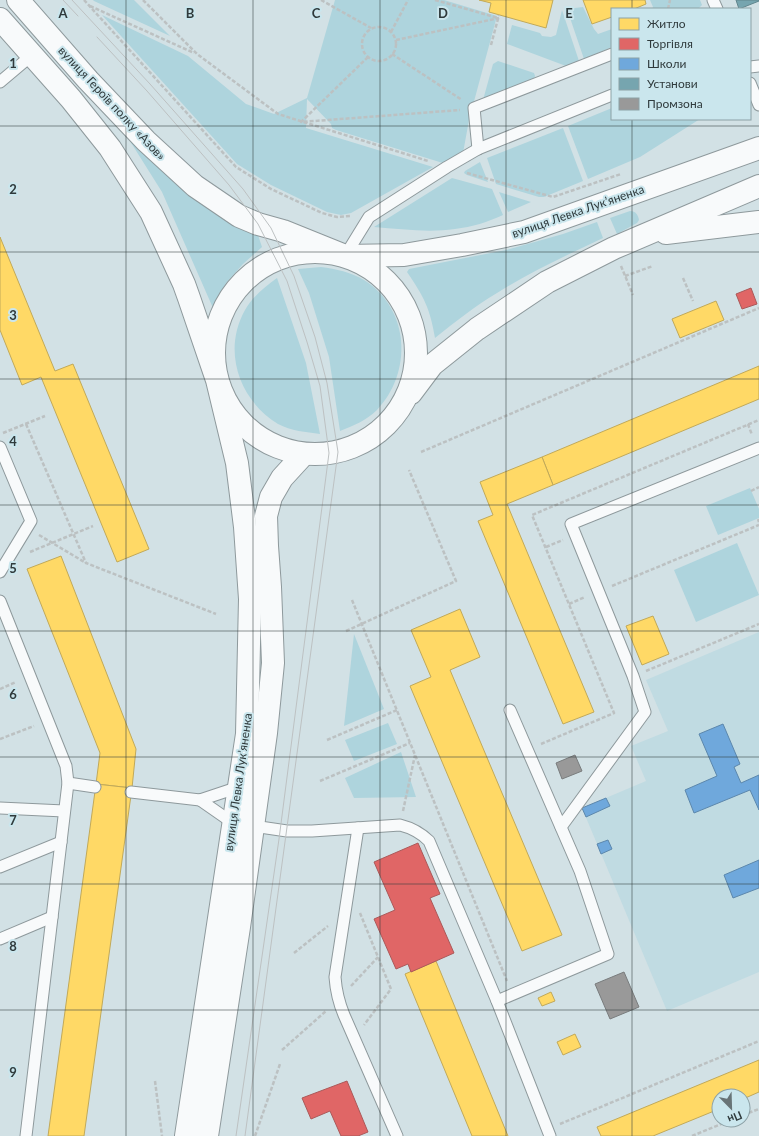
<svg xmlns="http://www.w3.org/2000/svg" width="759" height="1136" viewBox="0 0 759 1136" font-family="Lato,sans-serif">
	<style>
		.built { fill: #c0dbe2 }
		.green { fill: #aed4dd }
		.homes { fill: #ffd966; stroke: #c1a959 }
		.shops { fill: #e06666; stroke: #ab5959 }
		.schools { fill: #6fa8dc; stroke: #5c87ac }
		.public { fill: #76a5af; stroke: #61858c }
		.industry { fill: #999; stroke: #797c7d }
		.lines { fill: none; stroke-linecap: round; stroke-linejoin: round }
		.lane-casing { stroke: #8e999c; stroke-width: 13 }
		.secondary-casing { stroke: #8e999c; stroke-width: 24 }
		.path { stroke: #bcc1c2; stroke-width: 2.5; stroke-dasharray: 4 2; stroke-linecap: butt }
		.lane { stroke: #f8fafb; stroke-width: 11 }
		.secondary { stroke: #f8fafb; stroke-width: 22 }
		.tram { stroke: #bdc1c2; stroke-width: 1 }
		.grid { fill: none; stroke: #2f3a3c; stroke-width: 1; stroke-opacity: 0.55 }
		.labels { text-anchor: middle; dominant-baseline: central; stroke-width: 4; stroke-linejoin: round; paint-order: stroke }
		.street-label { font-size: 12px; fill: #2f3a3c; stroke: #cae6ed }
		.grid-label { font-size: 13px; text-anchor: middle; font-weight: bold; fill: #2f3a3c; stroke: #cae6ed; stroke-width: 4; stroke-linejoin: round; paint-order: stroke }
	</style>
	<rect width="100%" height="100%" fill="#d2e1e5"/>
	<path class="built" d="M759 632V972L667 1011 582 808 646 781 631 746 668 731 646 680Z"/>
	<g class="green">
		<path d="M93 0H134L170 36 94 1Z"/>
		<path d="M335 0H444L497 16 469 120 463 153 446 164 336 130 332 128 331 124 307 99 306 128 433 167 351 213 341 215 327 212 271 185 237 164 102 15 188 56 246 104 274 114 307 98Z"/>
		<path d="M650 0H700L702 5 698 9H652L653 7Z"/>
		<path d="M583 7 594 29 598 34 612 29V47L584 59 567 9Z"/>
		<path d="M562 10 579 61 566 66 507 44 512 25 540 33 542 36 551 37 556 35Z"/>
		<path d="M498 61 534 73 535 76 534 79 483 100 493 64Z"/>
		<path d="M612 108V119H700L640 157 588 179 568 126Z"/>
		<path d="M118 122 178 185 222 217 258 235 262 247 243 264 226 283 213 308 162 192Z"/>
		<path d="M563 128 583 181 544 197H539L496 184 487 158Z"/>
		<path d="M480 162 488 182 467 175 464 173 465 171Z"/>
		<path d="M452 178 492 189 503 215C488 222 472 227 455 229 428 233 401 229 374 227Z"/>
		<path d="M499 192 531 202 508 212Z"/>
		<path d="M630 211C636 211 638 215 639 220L637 223 617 234 610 218Z"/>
		<path d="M597 222 603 238C567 255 530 272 497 293 475 306 455 322 435 338 430 308 424 297 407 272L409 269 506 250 563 234Z"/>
		<path d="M321 267C336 269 351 272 364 280 410 309 413 372 377 410 367 420 353 426 340 431L329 357 309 293 298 269Z"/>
		<path d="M277 278 306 363 320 434C306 432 291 431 278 424 239 400 222 351 245 310 253 296 265 287 277 278Z"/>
		<path d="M750 488 759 509V518L718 535 706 506Z"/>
		<path d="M737 543 759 595 696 622 674 570Z"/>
		<path d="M354 634 384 709 344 726Z"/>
		<path d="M388 723 397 744 354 761 345 740Z"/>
		<path d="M401 752 416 797 354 798 345 778Z"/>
	</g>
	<g class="homes">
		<path d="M479 0H553L546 28 489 12 491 3Z"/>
		<path d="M583 0H645L646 4 634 9H612V17L592 24Z"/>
		<path d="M0 237 55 371 73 364 149 549 117 562 41 377 22 385 0 330Z"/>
		<path d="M716 301 724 320 680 338 672 319Z"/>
		<path d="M759 366V399L553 485 542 457Z"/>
		<path d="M542 457 553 485 507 504 594 712 563 724 478 521 493 515 480 482Z"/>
		<path d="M61 556 136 749 132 788 96 784 100 753 27 569Z"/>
		<path d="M460 609 480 657 450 670 562 935 522 951 410 686 431 677 411 630Z"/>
		<path d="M653 616 669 654 642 665 626 626Z"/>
		<path d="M96 784 132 788 84 1136H48Z"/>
		<path d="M436 961 508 1136H472L405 974Z"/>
		<path d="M551 992 555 1001 542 1006 538 998Z"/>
		<path d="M575 1034 581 1047 563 1055 557 1042Z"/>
		<path d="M759 1060V1092L743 1099V1096H719V1109L653 1136H601L597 1127Z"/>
	</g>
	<g class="shops">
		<path d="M751 288 757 304 742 309 736 294Z"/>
		<path d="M418 843 440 894 430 898 454 953 411 972 408 964 396 969 374 919 395 910 374 862Z"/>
		<path d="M347 1081 368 1132 358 1136H341L330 1111 311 1119 302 1098Z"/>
	</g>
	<g class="schools">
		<path d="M723 724 740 764 734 767 741 783 759 775V810L750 790 694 813 685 790 717 776 699 734Z"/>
		<path d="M606 798 610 806 586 817 582 808Z"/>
		<path d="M608 840 612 849 601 854 597 844Z"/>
		<path d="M759 860V888L733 898 724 875Z"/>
	</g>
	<path class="public" d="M736 0H759V1L739 9Z"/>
	<g class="industry">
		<path d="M575 755 582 771 562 779 556 763Z"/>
		<path d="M624 972 639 1007 610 1019 595 984Z"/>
	</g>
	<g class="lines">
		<defs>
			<g id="lane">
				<path d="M713 0 717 9"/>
				<path d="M750 67 759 66"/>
				<path d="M0 82 32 55"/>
				<path d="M750 83 759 105"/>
				<path d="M478 149 474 108 612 54"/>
				<path d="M345 256 369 217 447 167 478 149 612 95"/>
				<path d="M0 447 31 521 0 572"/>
				<path d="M0 601 66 766 68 783 26 1136"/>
				<path d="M68 783 95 787"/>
				<path d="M131 792 200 800 239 787"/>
				<path d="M200 800 233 823"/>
				<path d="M0 808 64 811"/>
				<path d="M253 826 287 831H312L400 825C412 828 420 832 429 841L497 1001 550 1136"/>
				<path d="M561 827 645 712 633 676 571 524 759 448"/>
				<path d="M358 828 335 977C336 991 339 1003 344 1015L397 1136"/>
				<path d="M0 867 61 842"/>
				<path d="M0 939 52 917"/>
				<path d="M497 1001 608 954 580 871 510 710"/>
			</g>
			<g id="secondary">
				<path d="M18 0 88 80 146 141 195 186 239 216 258 224 283 231 345 256 404 255 462 245 524 232 759 148"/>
				<path d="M0 19 71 99 110 148 151 212 184 284 189 298 217 380 237 463 245 527 250 599 247 734 186 1136"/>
				<path d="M666 233 759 222"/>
				<circle cx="315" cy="353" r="101"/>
				<path d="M411 393 432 365 477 329 547 282 614 248 759 186"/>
				<path d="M207 1136 239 927 266 733 273 663 270 587 267 546 266 516 271 497 282 478 304 454"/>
			</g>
		</defs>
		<use href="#lane" class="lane-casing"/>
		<use href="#secondary" class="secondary-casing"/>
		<g class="path">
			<path d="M84 0 236 167 271 189 322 213 337 217 351 216"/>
			<path d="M143 0 197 54 278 114 428 161"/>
			<path d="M321 0 371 28"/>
			<path d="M435 0 498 18"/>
			<path d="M90 6 194 53"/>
			<path d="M668 9 670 0"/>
			<circle cx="379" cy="44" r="17"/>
			<path d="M391 32 408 0"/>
			<path d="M396 40 499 18"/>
			<path d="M491 45 499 15"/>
			<path d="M392 54 462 100"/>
			<path d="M368 57 301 122 460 110"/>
			<path d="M467 173 553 197 621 174"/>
			<path d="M621 266 633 295"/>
			<path d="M625 276 653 266"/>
			<path d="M683 278 693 301"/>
			<path d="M26 424 86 563 216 614"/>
			<path d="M748 424 752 435"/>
			<path d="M3 433 45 416"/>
			<path d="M421 452 759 308"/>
			<path d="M751 491 759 487"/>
			<path d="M758 519 759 522"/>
			<path d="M39 535 86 563"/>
			<path d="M546 547 563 540"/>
			<path d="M30 552 93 526"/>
			<path d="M612 586 759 525"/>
			<path d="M352 600 507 981"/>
			<path d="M569 604 585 597"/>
			<path d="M346 631 456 581 409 470"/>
			<path d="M646 671 759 624"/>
			<path d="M0 689 16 682"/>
			<path d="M0 739 34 726"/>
			<path d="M327 740 397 710"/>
			<path d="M541 744 614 713 532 515 759 420"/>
			<path d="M320 781 410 743"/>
			<path d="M403 811 415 755"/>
			<path d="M360 913 391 989 364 1025"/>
			<path d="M294 953 328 926"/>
			<path d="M351 986 378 957"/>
			<path d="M282 1050 326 1011"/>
			<path d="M155 1081 162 1136"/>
			<path d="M743 1115 759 1109"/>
			<path d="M560 1124 759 1041"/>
			<path d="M255 1136 280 1064"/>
			<path d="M692 1136 731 1120"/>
		</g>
		<use href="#lane" class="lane"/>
		<use href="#secondary" class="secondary"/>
		<g class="tram">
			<path d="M63 0 78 16"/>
			<path d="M72 0 150 84 243 189 271 228 294 276 315 337 327 383 338 452 245 1136"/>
			<path d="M97 37 147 91 229 185 258 224 287 281 307 342 320 386 329 453 279 839 236 1136"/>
		</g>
	</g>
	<path class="grid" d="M126 0V1136M253 0V1136M380 0V1136M506 0V1136M632 0V9M632 119V1136M0 126H759M0 252H759M0 379H759M0 505H759M0 631H759M0 757H759M0 884H759M0 1010H759"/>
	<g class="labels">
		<g class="street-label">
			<text transform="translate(112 103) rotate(47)">вулиця Героїв полку «Азов»</text>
			<text transform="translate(578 211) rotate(-19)">вулиця Левка Лукʼяненка</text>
			<text transform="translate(238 782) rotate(-82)">вулиця Левка Лукʼяненка</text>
		</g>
	</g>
	<g class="grid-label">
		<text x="63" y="18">A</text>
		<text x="190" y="18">B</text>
		<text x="316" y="18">C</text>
		<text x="443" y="18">D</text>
		<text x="569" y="18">E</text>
		<text x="13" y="68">1</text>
		<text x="13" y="194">2</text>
		<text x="13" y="320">3</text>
		<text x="13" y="446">4</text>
		<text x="13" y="573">5</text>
		<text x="13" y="699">6</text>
		<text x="13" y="825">7</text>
		<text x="13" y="951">8</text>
		<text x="13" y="1077">9</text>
	</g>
	<rect x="611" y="8" width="140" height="112" fill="#cae6ed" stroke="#8ca1a6"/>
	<rect x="619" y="18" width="20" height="12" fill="#ffd966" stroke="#8ca1a6"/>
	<text x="647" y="28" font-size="12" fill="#2f3a3c">Житло</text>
	<rect x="619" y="38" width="20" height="12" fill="#e06666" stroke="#8ca1a6"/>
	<text x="647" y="48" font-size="12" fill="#2f3a3c">Торгівля</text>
	<rect x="619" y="58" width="20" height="12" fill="#6fa8dc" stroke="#8ca1a6"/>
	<text x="647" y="68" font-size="12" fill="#2f3a3c">Школи</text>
	<rect x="619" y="78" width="20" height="12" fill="#76a5af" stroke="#8ca1a6"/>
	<text x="647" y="88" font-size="12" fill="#2f3a3c">Установи</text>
	<rect x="619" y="98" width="20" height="12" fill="#999999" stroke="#8ca1a6"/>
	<text x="647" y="108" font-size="12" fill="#2f3a3c">Промзона</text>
	<g transform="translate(731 1108) rotate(157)"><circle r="19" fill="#cae6ed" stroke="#8ca1a6"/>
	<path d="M0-3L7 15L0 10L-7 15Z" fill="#687477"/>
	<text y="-6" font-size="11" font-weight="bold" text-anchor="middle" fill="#2f3a3c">Пн</text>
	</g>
</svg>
